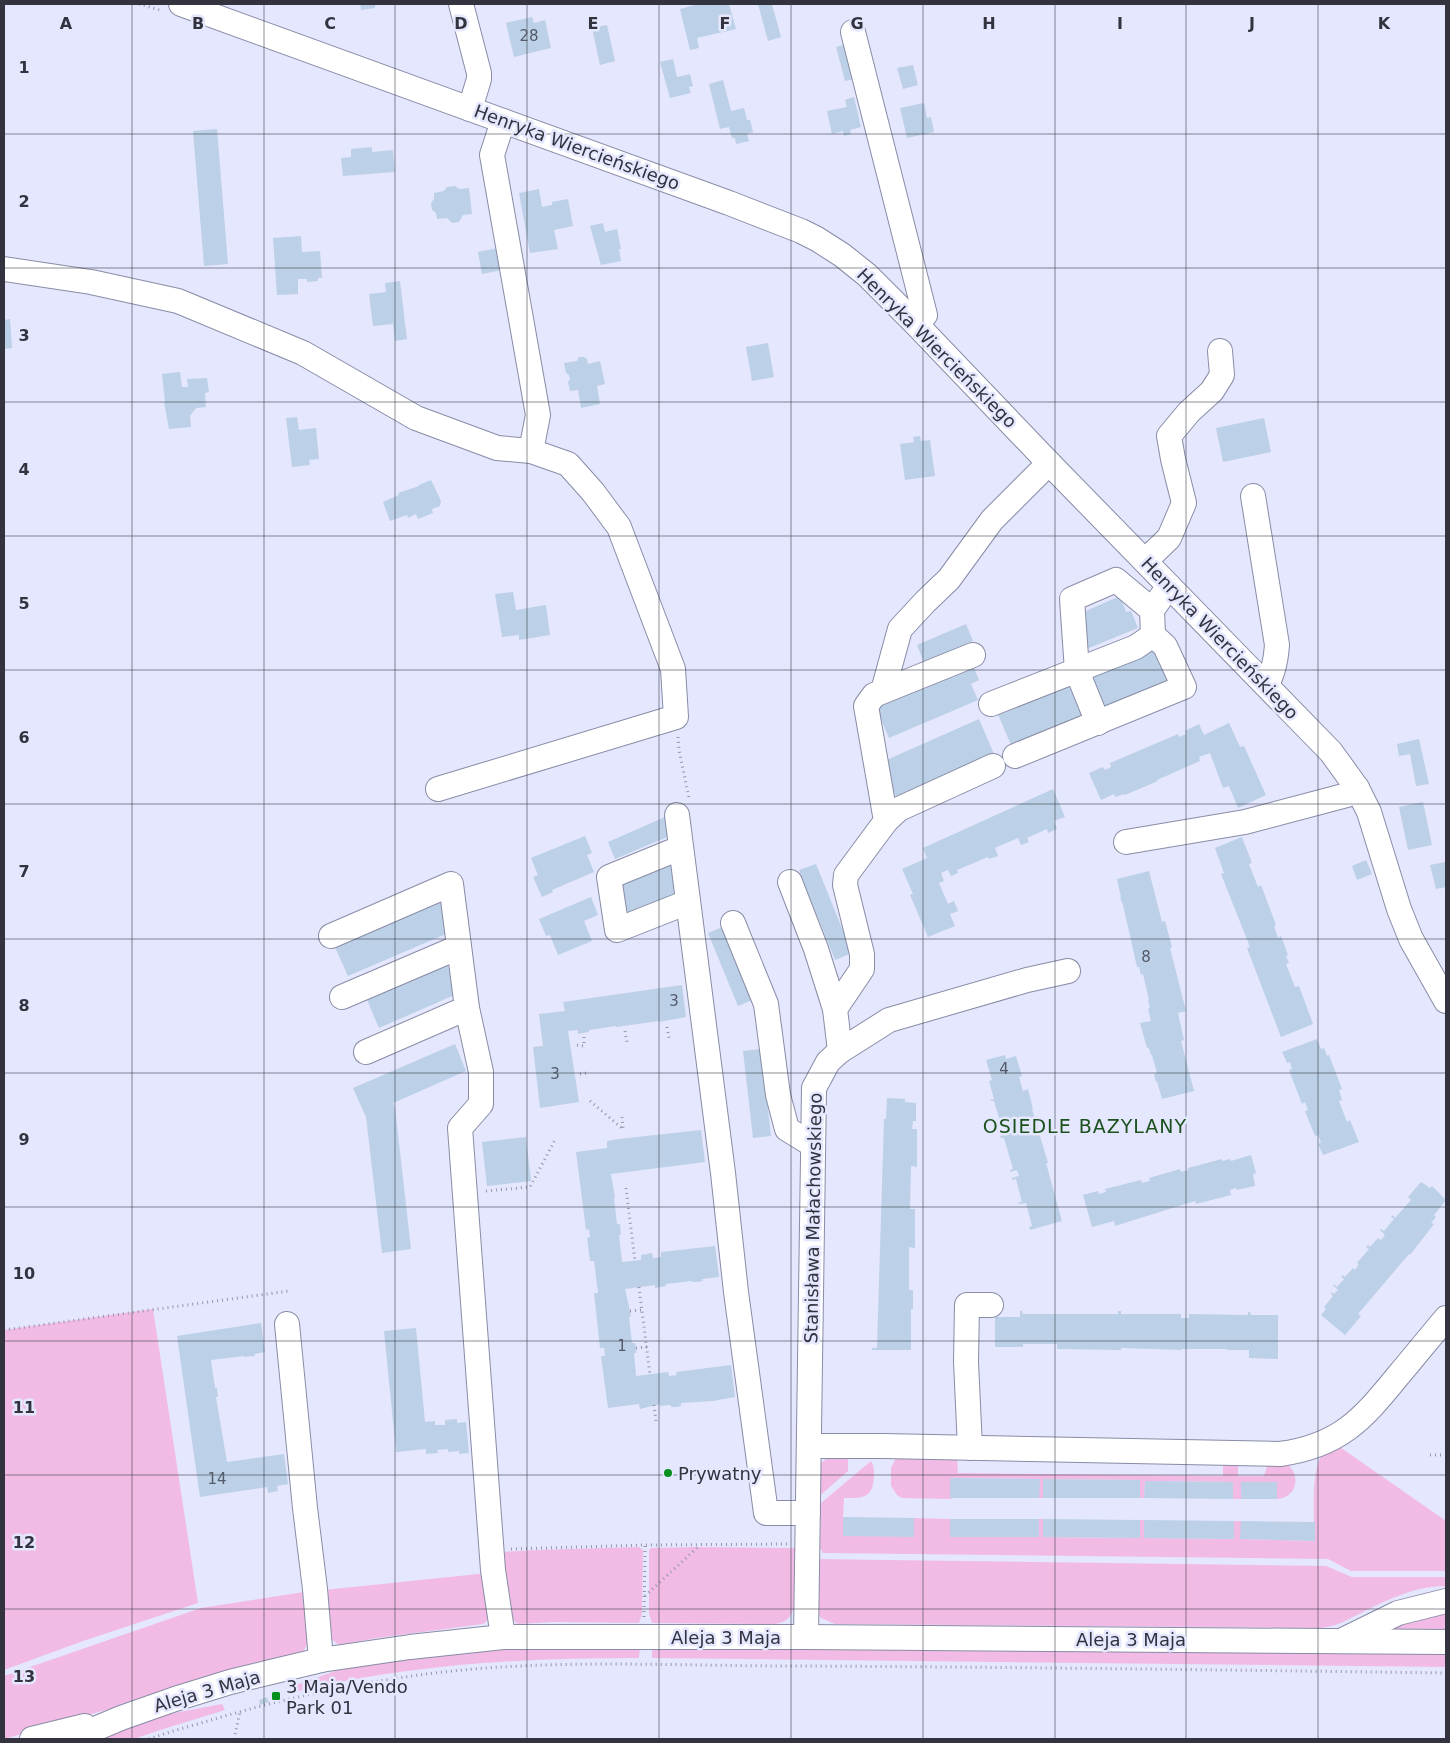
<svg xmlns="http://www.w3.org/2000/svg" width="1450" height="1743" viewBox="0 0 1450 1743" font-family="'DejaVu Sans',sans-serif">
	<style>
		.green { fill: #f2bbe5 }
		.building { fill: #bcd0e7 }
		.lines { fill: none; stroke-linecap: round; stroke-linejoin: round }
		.minor-casing { stroke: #888ca6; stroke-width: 26 }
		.path { stroke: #9597a9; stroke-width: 3; stroke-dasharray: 1 4; stroke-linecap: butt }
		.minor { stroke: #fff; stroke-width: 24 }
		.grid { fill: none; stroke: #32333f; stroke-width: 1; stroke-opacity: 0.55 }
		.poi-dot { fill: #078f1f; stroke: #e4e7fe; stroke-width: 2 }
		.labels { text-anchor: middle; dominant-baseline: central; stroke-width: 5; stroke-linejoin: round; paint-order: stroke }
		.number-label { font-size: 15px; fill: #545a69 }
		.street-label { font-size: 18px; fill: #32333f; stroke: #e4e7fe }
		.poi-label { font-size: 18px; fill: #32333f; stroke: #e4e7fe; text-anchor: start }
		.neighbourhood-label { font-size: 19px; letter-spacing: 1px; fill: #1b511d; stroke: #e4e7fe }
		.grid-label { font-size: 16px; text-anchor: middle; font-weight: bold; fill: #32333f; stroke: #e4e7fe; stroke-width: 5; stroke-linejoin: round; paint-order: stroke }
	</style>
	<rect width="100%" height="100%" fill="#e4e7fe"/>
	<g class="green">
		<path d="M153 1309 198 1603 83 1641 4 1670V1330Z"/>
		<path d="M1337 1445 1446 1521V1571H1351L1328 1559 823 1553 820 1548 821 1503 871 1461C874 1466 874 1470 874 1476 873 1499 862 1498 844 1498L843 1517 914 1537V1518L950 1519 951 1537H1038L1039 1519H1043V1537L1140 1538V1520H1144V1538L1233 1539 1234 1521H1241V1539L1314 1541C1315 1519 1309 1464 1326 1450 1329 1448 1334 1446 1337 1445Z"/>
		<path d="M848 1456V1471L815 1500 817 1467 827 1458Z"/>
		<path d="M896 1458H957L958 1473 1223 1476V1462L1238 1463V1476H1264L1267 1466 1272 1463 1284 1462C1302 1472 1298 1498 1277 1499V1482H1241V1499H1233V1482L1145 1481 1144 1498H1140V1480L1044 1479 1043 1498H1039V1479L951 1478V1499L902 1498 897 1495 891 1486V1468Z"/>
		<path d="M639 1547 643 1550 642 1614 639 1623 552 1622 520 1624 516 1623 509 1614 501 1552 536 1550Z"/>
		<path d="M695 1547 796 1548C796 1559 796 1569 795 1580 795 1599 798 1622 774 1624L652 1623 649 1614V1550L651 1548Z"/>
		<path d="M814 1559 1326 1566 1352 1577H1446V1586C1408 1586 1374 1607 1341 1623L1332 1626 1321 1628 835 1624 821 1618 816 1612Z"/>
		<path d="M488 1573 490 1618 483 1624 377 1638 339 1645 330 1638 324 1590Z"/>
		<path d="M304 1592 309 1641 303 1652 254 1663 197 1680 113 1708 4 1739V1676L201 1608Z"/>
		<path d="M1446 1609V1629H1394L1393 1627Z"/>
		<path d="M640 1645 639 1658C519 1658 412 1664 294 1692L293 1686 344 1668 493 1648Z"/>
		<path d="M652 1645 1446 1652V1667L652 1658Z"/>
		<path d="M222 1704 225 1710 160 1730 134 1739H92L148 1718Z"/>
	</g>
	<g class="building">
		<path d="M360 4H375V8L361 10Z"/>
		<path d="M698 4H729L736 29 697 38 699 48 690 50 680 9Z"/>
		<path d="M758 4H772L781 37 768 41Z"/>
		<path d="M532 17 534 23 545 20 551 48 514 57 506 23Z"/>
		<path d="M607 25 615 61 600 65 592 28Z"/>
		<path d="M850 43 859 78 845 81 836 47Z"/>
		<path d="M673 59 677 77 690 74 693 86 689 87 691 93 670 98 660 62Z"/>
		<path d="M913 65 918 85 903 89 897 68Z"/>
		<path d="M723 80 731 111 744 108 747 120H750L753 132 747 134 749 141 736 144 735 138H732L729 127 720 129 709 84Z"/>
		<path d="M854 97 861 127 850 130 851 134 844 136 843 131 832 134 827 111 847 107 845 100Z"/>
		<path d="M924 103 927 118 931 117 934 132 907 138 900 108Z"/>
		<path d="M217 129 228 264 204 266 193 131Z"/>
		<path d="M372 147V152L393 150 395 172 343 176 341 158 351 157V149Z"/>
		<path d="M455 186 459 189 469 188 472 214 463 215 459 222 452 223 447 218 437 219 436 213 432 210 431 203 434 199V193L444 191 447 187Z"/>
		<path d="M539 189 542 207 552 205V202L568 199 573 226 554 230 558 249 530 253 519 193Z"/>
		<path d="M603 223 605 232 617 229 621 249H619L621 261 601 265 590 226Z"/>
		<path d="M301 236 302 252 320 251 322 278H318V281L307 282V279H298V294L277 295 273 238Z"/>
		<path d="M498 248 502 270 482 274 478 252Z"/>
		<path d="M400 281 407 339 395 341 393 324 373 326 369 294 386 292 385 283Z"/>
		<path d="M10 319 12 348 4 349V320Z"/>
		<path d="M768 343 774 377 752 381 746 347Z"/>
		<path d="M579 357H584L587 359 588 364 600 361 605 384 597 386 600 404 581 408 578 390 570 391 568 382 570 379 569 375 566 373 564 363 577 361Z"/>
		<path d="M180 372 182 387H188L187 379 207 378 209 392 205 393 206 407 196 408 190 416 191 427 169 429 164 402H165L162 374Z"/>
		<path d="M297 417 299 430 316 428 319 459 309 460 310 465 292 467 286 418Z"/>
		<path d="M1264 418 1271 452 1223 462 1216 428Z"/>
		<path d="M920 436 921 441 930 440 935 476 905 480 900 444 914 442 913 437Z"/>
		<path d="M431 480 441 501 440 506 432 509 433 513 418 519 416 514 408 518 407 515 390 521 383 502 399 495 398 493 419 486V485Z"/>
		<path d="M513 592 516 610 546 605 550 635 519 640V635L502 637 495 594Z"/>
		<path d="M1120 596 1126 612 1131 611 1138 628 1089 648 1081 632 1079 614Z"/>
		<path d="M966 624 973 641 924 662 917 645Z"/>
		<path d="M1153 650 1160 667 1168 664 1175 680 1102 711 1088 678Z"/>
		<path d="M972 663 979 680 971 684 978 700 889 738 875 705Z"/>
		<path d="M1070 681 1084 714 1011 745 997 712Z"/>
		<path d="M979 719 994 754 896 797 882 762Z"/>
		<path d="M1229 723 1240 747 1244 746 1266 795 1238 808 1229 786 1223 788 1210 753 1199 757 1200 761 1157 780 1158 781 1125 795 1124 794 1115 797 1114 794 1101 800 1089 773 1103 767 1105 770 1111 767 1110 763 1178 734 1179 737 1186 734 1185 731 1199 724 1204 735Z"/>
		<path d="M1419 739 1429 784 1416 786 1410 754 1399 756 1397 744Z"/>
		<path d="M1053 789 1065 817 1054 821 1057 829 1048 833 1047 829 1027 838 1029 842 1021 845 1018 838 995 848 998 856 989 859 988 857 957 870 958 873 951 876 948 870 941 873 944 881 939 883 948 904 954 901 958 911 950 914 955 926 928 937 910 895 913 894 902 869 927 858 923 848Z"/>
		<path d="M1423 802 1432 845 1408 850 1399 807Z"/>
		<path d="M665 817 672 835 615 859 608 842Z"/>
		<path d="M585 836 592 853 587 855 594 872 552 890 553 892 542 897 533 877 538 875 531 858Z"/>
		<path d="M1242 837 1252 863 1249 864 1258 887 1261 885 1276 925 1274 926 1278 938 1281 936 1288 955 1286 956 1289 963 1286 964 1295 987 1299 986 1313 1024 1281 1037 1247 948 1250 947 1221 874 1224 873 1215 848Z"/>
		<path d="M1366 860 1372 874 1357 880 1352 866Z"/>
		<path d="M1445 862 1446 887 1436 889 1430 865Z"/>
		<path d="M672 863 686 896 629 920 614 887Z"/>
		<path d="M816 864 852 953 835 960 799 870Z"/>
		<path d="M1149 871 1162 922 1165 921 1172 947 1170 948 1186 1011 1178 1013 1184 1040 1181 1041 1194 1091 1162 1099 1157 1081 1156 1082 1154 1074 1157 1073 1152 1055H1151L1149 1048H1147L1140 1023 1151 1021 1148 1009 1150 1008 1148 1000H1149L1143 974 1141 975 1139 967H1137L1123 905 1120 897H1121L1117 879Z"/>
		<path d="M591 897 598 915 584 921 592 941 558 955 550 935 546 936 539 919Z"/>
		<path d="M439 898 453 931 348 976 333 943Z"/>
		<path d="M725 926 755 999 738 1006 708 933Z"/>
		<path d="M445 960 459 993 379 1028 365 995Z"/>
		<path d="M682 985 686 1017 659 1022V1021L616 1027V1026L589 1030V1032L578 1034V1030L568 1031 579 1102 540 1108 533 1047 543 1046 539 1014 565 1011 563 1002Z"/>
		<path d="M1317 1039 1321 1049 1324 1048 1327 1056 1329 1055 1342 1089 1339 1090 1342 1100 1339 1101 1347 1122 1350 1120 1359 1142 1323 1155 1318 1144 1321 1142 1318 1135 1315 1136 1305 1111 1308 1110 1305 1102 1302 1104 1289 1070 1292 1069 1290 1062 1287 1063 1282 1052Z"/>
		<path d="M455 1044 466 1071 393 1103 395 1108 411 1249 382 1253 366 1117 353 1088Z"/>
		<path d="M761 1049 771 1136 753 1138 743 1051Z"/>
		<path d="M1005 1055 1006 1059 1016 1056 1022 1076 1019 1077 1023 1091 1028 1089 1033 1109H1032L1048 1163H1046L1062 1221 1030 1230 1029 1227 1032 1226 1026 1203 1019 1204V1202H1022L1016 1179 1012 1180V1178L1019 1176 1017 1170 1010 1172V1170L1013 1169 1004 1138H1001L1000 1136 1007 1134 1006 1129 999 1131 998 1129 1002 1128 994 1101H991L990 1100 994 1099 989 1081 992 1080 986 1060Z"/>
		<path d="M887 1098 905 1099V1102L916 1103V1121H913L912 1129H917V1167L911 1166 910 1209H915V1248L909 1247V1290H913V1309H911V1350H872V1348H877L884 1119H886Z"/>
		<path d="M701 1130 705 1162 611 1174 615 1197 614 1198 617 1224H620L621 1235H619L622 1262 641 1260V1255L652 1253 653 1258 661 1257V1252L715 1246 719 1277 702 1279 703 1281 698 1282H692V1281L666 1284V1286L655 1288V1285L625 1289 631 1316 629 1317 632 1343H635L636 1348V1353H634L636 1376 668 1372 669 1376 677 1375 676 1372 731 1365 735 1397 713 1401 681 1403V1406L676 1407H671V1405L660 1406V1404L640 1409 639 1404 608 1408 601 1356H605L604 1348H600L594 1293H598L594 1261H590L587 1238 590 1237 589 1229 586 1230 576 1152 607 1148V1141L619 1139Z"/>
		<path d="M526 1137 531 1181 487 1186 482 1142Z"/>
		<path d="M1251 1155 1256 1173 1253 1174 1255 1186 1237 1190 1236 1188 1230 1190 1231 1195 1196 1204 1195 1201 1115 1226 1114 1221 1092 1227 1083 1195 1098 1191 1099 1194 1106 1192 1105 1189 1141 1180 1142 1183 1150 1181 1149 1178 1180 1169 1181 1172 1188 1170V1168L1222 1159V1161L1230 1159 1231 1161Z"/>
		<path d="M1421 1182 1430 1188 1432 1186 1446 1200 1434 1215 1436 1217 1431 1223 1434 1224 1410 1255 1409 1254 1358 1314 1361 1316 1345 1335 1321 1315 1326 1309 1324 1307 1333 1296 1331 1294 1332 1292 1334 1294 1338 1290 1333 1285 1334 1284 1337 1287 1344 1279 1341 1277 1343 1275 1345 1277 1353 1268 1355 1270 1359 1264 1357 1263 1369 1249 1366 1247 1368 1245 1370 1247 1378 1238 1381 1240 1385 1235 1380 1230 1381 1229 1384 1231 1394 1219 1391 1217 1393 1215 1395 1218 1411 1200 1408 1197Z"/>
		<path d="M1020 1311H1022L1023 1314H1118V1311H1121V1314H1181V1318H1189V1314L1248 1315V1312H1250L1251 1315H1278V1359L1249 1358V1350H1227V1349H1182V1350L1121 1348V1350L1057 1349V1344H1023V1347H995V1317H1020Z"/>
		<path d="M261 1323 265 1352 255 1354V1356L244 1357V1356L211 1360 215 1388H217L218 1397H216L219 1415 227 1462 284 1454 288 1484 277 1486 278 1491 268 1493 267 1487 200 1497 177 1336Z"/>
		<path d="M416 1328 425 1422 435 1421V1425H445V1420L457 1419V1423L466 1422 469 1453 459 1454V1451L448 1452V1449L437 1450 438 1453 426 1454V1449L396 1452 384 1331Z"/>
		<path d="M950 1478 1040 1479 1039 1498H950Z"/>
		<path d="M1043 1479 1140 1480V1498H1043Z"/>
		<path d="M1145 1481 1233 1482V1499L1144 1498Z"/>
		<rect x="1241" y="1482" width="36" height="17"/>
		<path d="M843 1517 914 1518V1537L843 1536Z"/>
		<rect x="950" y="1519" width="89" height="18"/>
		<path d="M1043 1519 1140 1520V1538L1043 1537Z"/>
		<path d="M1144 1520 1234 1521V1539L1144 1538Z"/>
		<path d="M1241 1521 1315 1522V1541L1240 1539Z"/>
		<path d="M267 1697 269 1702 260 1705 259 1700Z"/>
	</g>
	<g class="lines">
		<defs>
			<g id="minor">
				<path d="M181 4 729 203 801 231 817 239 842 255 867 275 916 324 1049 463 1331 752 1357 788 1369 812 1399 909 1411 939 1446 1001"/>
				<path d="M461 4 479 73V79L470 109"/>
				<path d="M853 32 925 315 916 324"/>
				<path d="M503 121 492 155 538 415 531 451"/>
				<path d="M4 269 91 282 178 301 303 353 416 418 497 448 531 451 568 464 593 492 619 527 673 669 676 717 438 789"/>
				<path d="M1253 496 1277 645C1276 659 1274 673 1266 685"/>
				<path d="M1145 561 1169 538 1184 503 1173 459 1169 436 1189 412 1212 391 1222 375 1220 351"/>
				<path d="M883 691 900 629 925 602 949 579 992 520 1049 463"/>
				<path d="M991 704 1136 647 1153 635 1152 610 1169 586"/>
				<path d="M1098 723 1077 671 1072 599 1116 580 1152 610"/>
				<path d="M1015 756 1184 687 1165 646 1153 635"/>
				<path d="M677 815 723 1173 736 1292 766 1513H808"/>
				<path d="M886 821 899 809 993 766"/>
				<path d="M1126 842 1245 822 1347 795 1357 788"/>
				<path d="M680 848 609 877 617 930 688 902"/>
				<path d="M790 882 816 949 835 1009"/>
				<path d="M733 923 766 1004 778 1095 787 1129 813 1145"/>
				<path d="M331 936 451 884 467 1008 481 1072V1104L460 1128 493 1570 503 1637"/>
				<path d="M342 997 459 947"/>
				<path d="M840 1051 835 1009 862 969V954L845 885 846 875 886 821 866 706 874 695 973 655"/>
				<path d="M366 1052 467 1008"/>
				<path d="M287 1324 305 1508 315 1589 321 1660"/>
				<path d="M809 1446H883L1280 1454C1339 1446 1362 1420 1397 1377 1414 1357 1430 1337 1446 1318"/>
				<path d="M970 1448 966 1362 967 1305H991"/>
				<path d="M806 1637 814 1088 828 1062 840 1051 889 1020 1027 980 1068 971"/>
				<path d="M1345 1639 1398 1613 1446 1601"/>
				<path d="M32 1739 85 1726"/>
				<path d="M71 1739 121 1718 175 1699 230 1682 271 1672 321 1660 410 1647 503 1637H806L1446 1642"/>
			</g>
		</defs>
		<use href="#minor" class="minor-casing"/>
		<g class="path">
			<path d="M139 4 163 11"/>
			<path d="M678 737 679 750 689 798"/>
			<path d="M667 1027 669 1038"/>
			<path d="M625 1031 627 1043"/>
			<path d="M577 1045 584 1046V1037"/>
			<path d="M580 1074 587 1073"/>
			<path d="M590 1101 623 1129"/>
			<path d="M622 1117 623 1128"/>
			<path d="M626 1188 635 1261"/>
			<path d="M486 1191 530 1187 556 1138"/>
			<path d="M639 1287 650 1375"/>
			<path d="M630 1311 642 1310"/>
			<path d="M4 1330 289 1291"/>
			<path d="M636 1348 647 1347"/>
			<path d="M654 1405 656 1421"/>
			<path d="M1430 1455H1446"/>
			<path d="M511 1549 645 1545 787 1544"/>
			<path d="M645 1596 699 1546"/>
			<path d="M644 1617 645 1545"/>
			<path d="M149 1739C171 1731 195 1725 218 1718 310 1691 405 1673 501 1667 599 1661 698 1666 797 1666 1013 1667 1230 1670 1446 1673"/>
			<path d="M234 1739 240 1712"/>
		</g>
		<use href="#minor" class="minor"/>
	</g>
	<path class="grid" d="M132 4V1739M264 4V1739M395 4V1739M527 4V1739M659 4V1739M791 4V1739M923 4V1739M1055 4V1739M1186 4V1739M1318 4V1739M4 134H1446M4 268H1446M4 402H1446M4 536H1446M4 670H1446M4 804H1446M4 939H1446M4 1073H1446M4 1207H1446M4 1341H1446M4 1475H1446M4 1609H1446"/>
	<g class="poi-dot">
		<circle cx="668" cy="1473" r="5"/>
		<rect x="271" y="1691" width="10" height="10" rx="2.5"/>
	</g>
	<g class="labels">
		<g class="number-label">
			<text x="529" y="36">28</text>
			<text x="1146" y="957">8</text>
			<text x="674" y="1001">3</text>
			<text x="1004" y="1069">4</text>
			<text x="555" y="1074">3</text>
			<text x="622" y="1346">1</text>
			<text x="217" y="1479">14</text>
		</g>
		<g class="street-label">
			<text transform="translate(577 147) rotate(20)">Henryka Wiercieńskiego</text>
			<text transform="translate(937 348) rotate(45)">Henryka Wiercieńskiego</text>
			<text transform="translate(1220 638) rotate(46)">Henryka Wiercieńskiego</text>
			<text transform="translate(813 1218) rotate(-89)">Stanisława Małachowskiego</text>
			<text x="726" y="1637">Aleja 3 Maja</text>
			<text x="1131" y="1639">Aleja 3 Maja</text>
			<text transform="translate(207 1691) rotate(-16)">Aleja 3 Maja</text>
		</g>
		<g class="poi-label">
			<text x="678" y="1473">Prywatny</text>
			<text x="286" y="1686">3 Maja/Vendo<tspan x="286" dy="21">Park 01</tspan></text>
		</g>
		<g class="neighbourhood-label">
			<text x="1085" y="1126">OSIEDLE BAZYLANY</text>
		</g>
	</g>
	<g class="grid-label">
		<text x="66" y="29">A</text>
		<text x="198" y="29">B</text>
		<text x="330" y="29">C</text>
		<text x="461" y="29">D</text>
		<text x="593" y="29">E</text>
		<text x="725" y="29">F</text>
		<text x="857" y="29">G</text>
		<text x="989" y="29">H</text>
		<text x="1120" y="29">I</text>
		<text x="1252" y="29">J</text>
		<text x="1384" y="29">K</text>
		<text x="24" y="73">1</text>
		<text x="24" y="207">2</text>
		<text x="24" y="341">3</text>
		<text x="24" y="475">4</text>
		<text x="24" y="609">5</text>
		<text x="24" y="743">6</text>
		<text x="24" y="877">7</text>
		<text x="24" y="1011">8</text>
		<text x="24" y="1145">9</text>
		<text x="24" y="1279">10</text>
		<text x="24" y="1413">11</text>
		<text x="24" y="1548">12</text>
		<text x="24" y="1682">13</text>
	</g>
	<rect width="1450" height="1743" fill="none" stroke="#32333f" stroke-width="10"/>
</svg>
